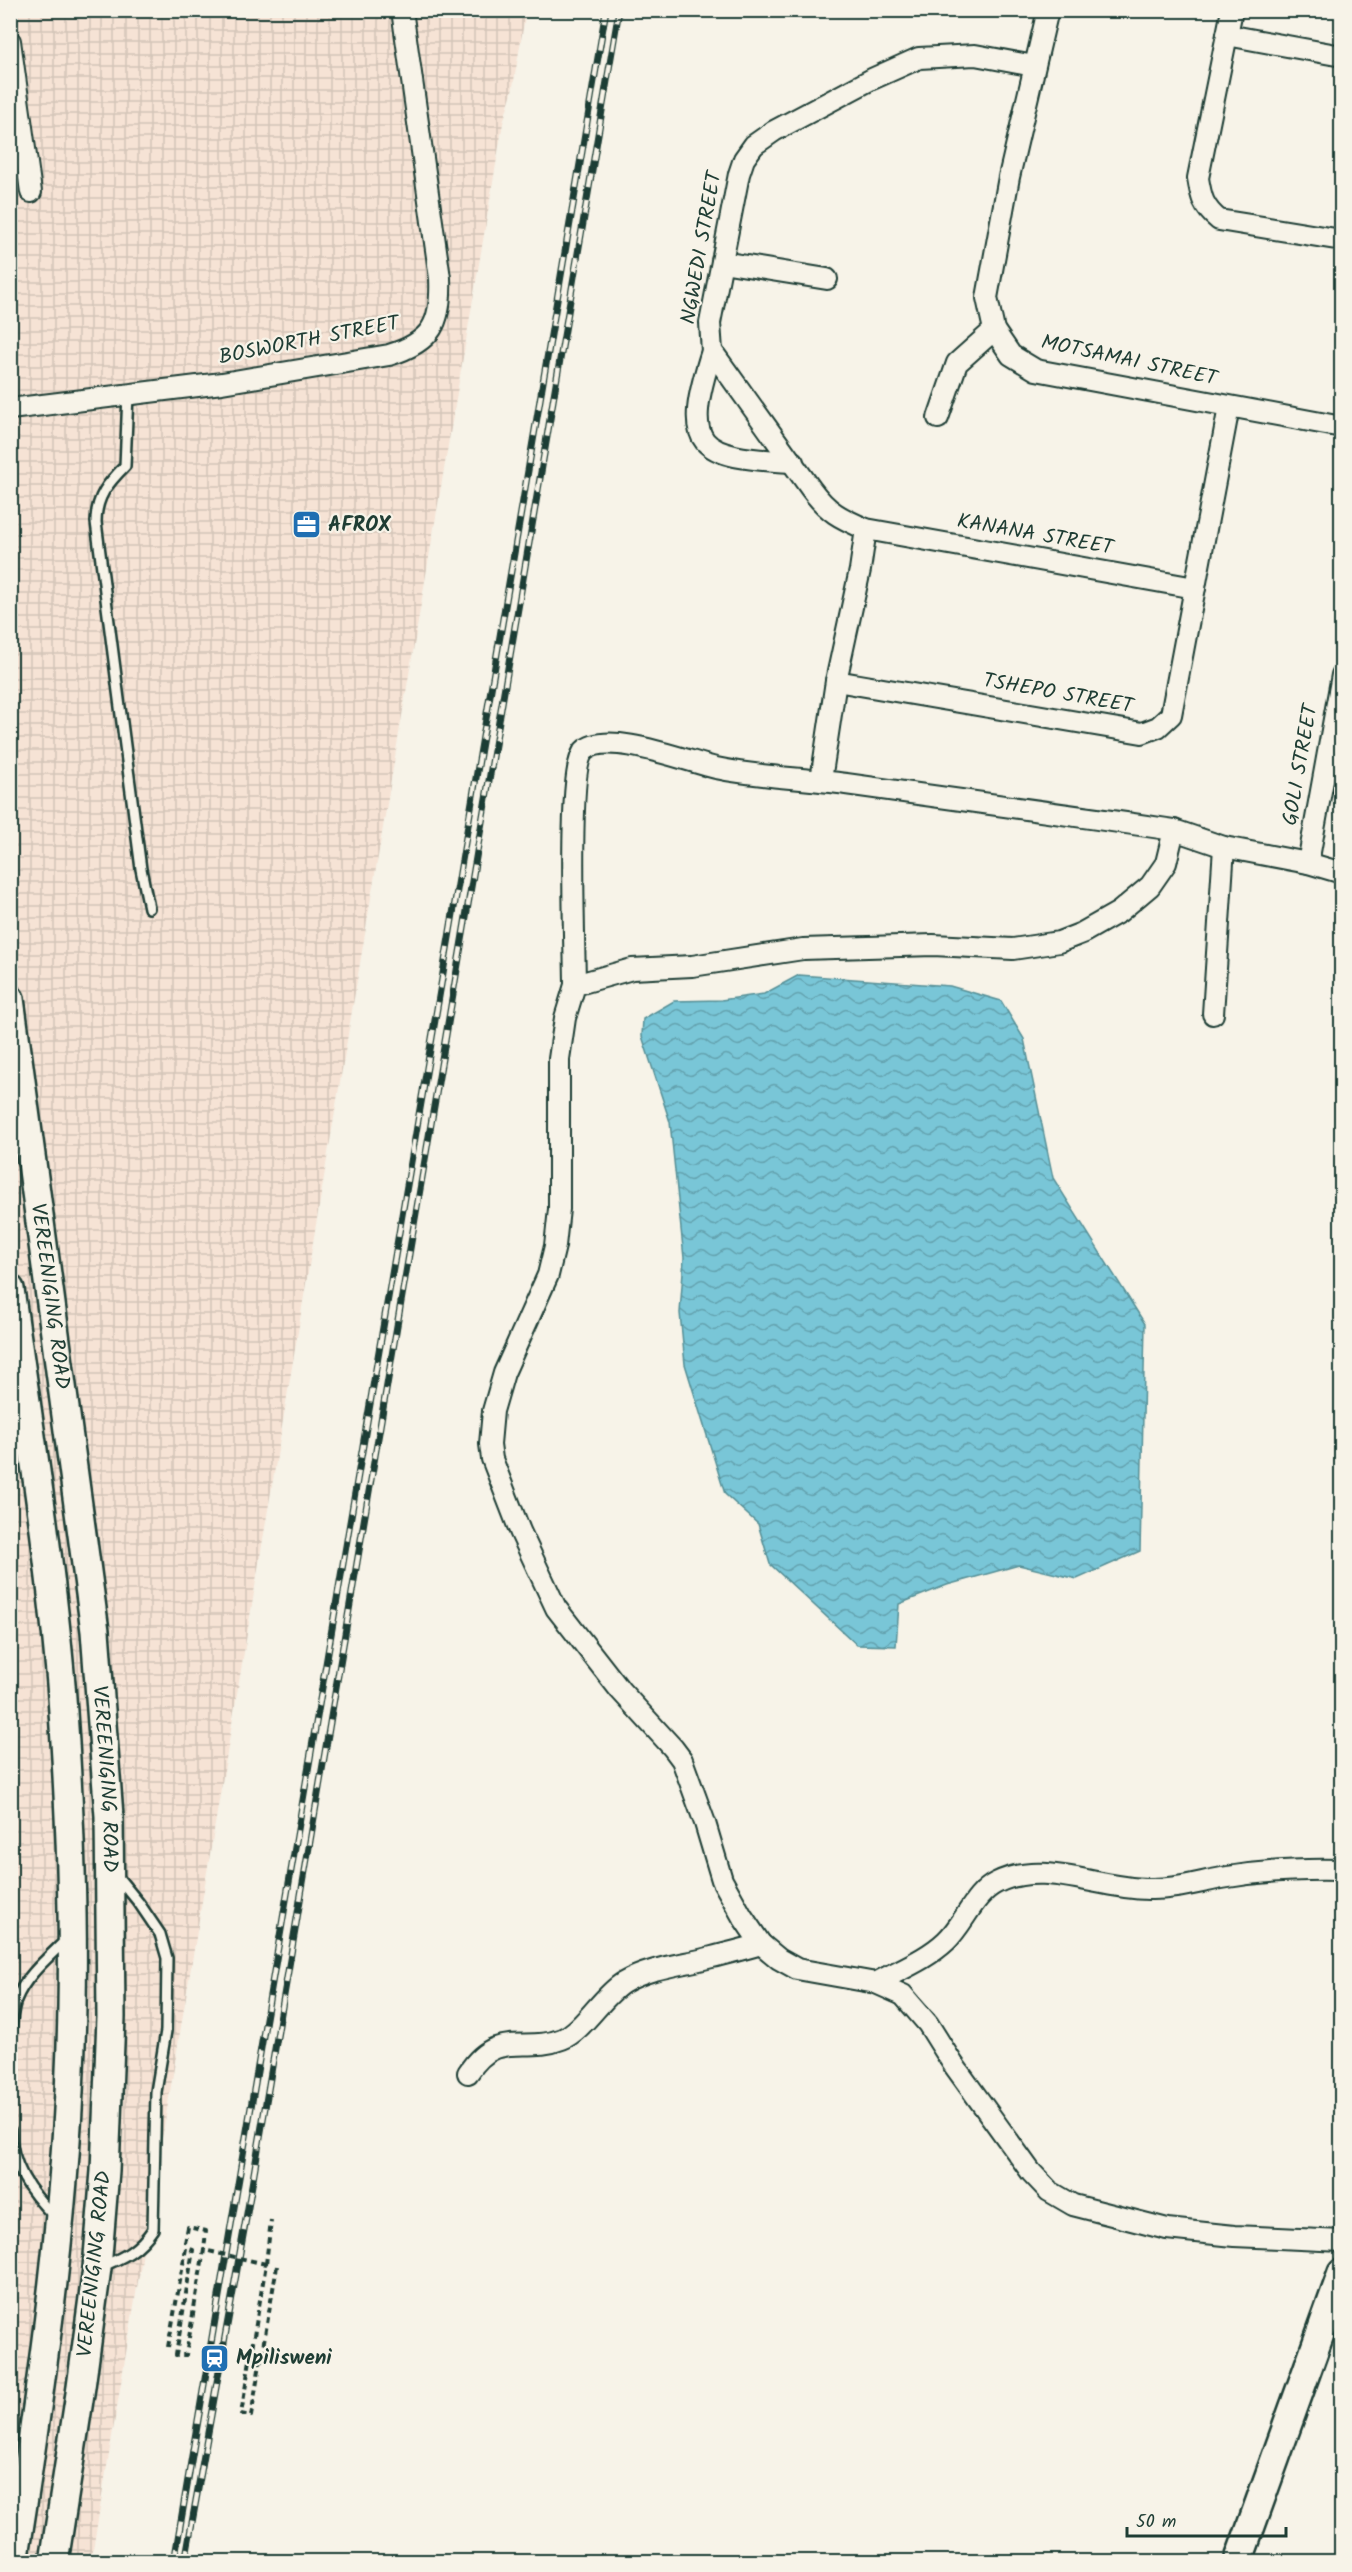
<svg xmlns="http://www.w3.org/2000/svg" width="1352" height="2572" viewBox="0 0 1352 2572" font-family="Kalam,sans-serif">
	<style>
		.industrial { fill: url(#industrial-grid) }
		.water { fill: url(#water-waves); stroke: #558f96; stroke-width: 1.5 }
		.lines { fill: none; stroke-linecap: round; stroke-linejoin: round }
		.lane-casing { stroke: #1f3d34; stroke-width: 14 }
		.street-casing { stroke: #1f3d34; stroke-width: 24 }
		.secondary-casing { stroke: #1f3d34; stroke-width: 32 }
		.path { stroke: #1f3d34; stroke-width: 4; stroke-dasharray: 6 4.5; stroke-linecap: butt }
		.lane { stroke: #f7f3e8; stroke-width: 9 }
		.street { stroke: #f7f3e8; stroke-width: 20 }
		.secondary { stroke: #f7f3e8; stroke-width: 27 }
		.rail-casing { stroke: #1f3d34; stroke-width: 7 }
		.rail { stroke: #f7f3e8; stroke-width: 4.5; stroke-dasharray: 14; stroke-linecap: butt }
		.path-bridge { stroke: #1f3d34; stroke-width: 4; stroke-dasharray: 6 4.5; stroke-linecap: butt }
		.labels { text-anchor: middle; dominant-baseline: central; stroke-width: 4.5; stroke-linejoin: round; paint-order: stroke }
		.street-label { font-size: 21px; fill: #1f3d34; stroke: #f7f3e8 }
		.poi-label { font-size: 21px; font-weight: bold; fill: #1f3d34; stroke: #f7f3e8; text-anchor: start }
	</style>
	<defs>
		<pattern id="industrial-grid" width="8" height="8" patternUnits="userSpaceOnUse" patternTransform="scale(1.5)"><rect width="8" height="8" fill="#f6e3d5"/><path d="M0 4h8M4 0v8" fill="none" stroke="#d2c4b7"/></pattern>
		<pattern id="water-waves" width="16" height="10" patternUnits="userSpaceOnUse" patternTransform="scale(1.5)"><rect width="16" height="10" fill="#79c6d7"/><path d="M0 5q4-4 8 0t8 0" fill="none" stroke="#63a2af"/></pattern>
	</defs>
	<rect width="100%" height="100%" fill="#f7f3e8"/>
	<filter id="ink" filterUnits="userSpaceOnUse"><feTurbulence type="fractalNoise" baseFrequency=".0167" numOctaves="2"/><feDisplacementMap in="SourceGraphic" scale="12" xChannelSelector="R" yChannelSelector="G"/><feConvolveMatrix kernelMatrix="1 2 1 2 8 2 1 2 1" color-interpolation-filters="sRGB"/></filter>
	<g filter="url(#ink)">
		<path class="industrial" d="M11 11H526L512 92 503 123 374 880 91 2561 11 2562Z"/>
		<path class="water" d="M799 975 950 986 1001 1001 1024 1039 1053 1178 1145 1324 1140 1551 1077 1579 1019 1565 947 1585 899 1604 896 1646 857 1645 770 1564 758 1524 725 1494 685 1364 680 1313 684 1258 670 1122 642 1036 643 1019 674 1001 721 1000 764 994Z"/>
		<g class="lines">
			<defs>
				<g id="lane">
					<path d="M128 394 125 466C108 483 96 497 96 522L141 869 149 908"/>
					<path d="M10 2046C11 2031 11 2015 16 2000 25 1976 50 1956 67 1939"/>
					<path d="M10 2130C12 2166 29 2191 54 2216"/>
					<path d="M100 2267C123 2258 139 2250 153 2229L156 2092 166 2031 167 1958 160 1934 139 1903 117 1876"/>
				</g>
				<g id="street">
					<path d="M1048 10 1009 177 987 298 994 330 1011 355 1036 370 1342 427"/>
					<path d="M1232 10 1198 178C1201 197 1203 207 1219 220L1342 240"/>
					<path d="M1227 35 1342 56"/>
					<path d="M10 41 31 192"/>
					<path d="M1034 66 975 55 919 58 872 79 774 131 754 145 744 159 739 174 710 323 712 351 811 489C828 512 840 518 866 529L1195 588"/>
					<path d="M722 262 827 279"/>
					<path d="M712 351C681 448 697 457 793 462"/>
					<path d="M10 409 222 383 389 355C432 342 442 323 440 278L402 10"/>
					<path d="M938 418 957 363 994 330"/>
					<path d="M836 681 1142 733 1158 727 1171 715 1229 407"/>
					<path d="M821 780 836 681 860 570 866 529"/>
					<path d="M1174 830 1166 863 1150 886 1119 912 1082 933 1059 942 1013 949 933 945 803 949 692 966 632 969 575 985 565 1018 559 1059V1209L555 1246 548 1275 504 1373 493 1411 490 1444 492 1459 520 1531 556 1608 620 1690 673 1748 682 1760 705 1823 722 1880 742 1916 761 1944 779 1959 797 1969 876 1983 903 1995 928 2024 953 2064 1031 2172 1049 2191 1073 2205 1167 2229 1234 2236 1342 2241"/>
					<path d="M1308 863 1342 675"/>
					<path d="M575 985C575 950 567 769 584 751 606 729 689 762 716 768 759 777 803 778 846 784 956 799 1065 814 1174 830L1224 847 1308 863 1342 873"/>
					<path d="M1213 1014 1224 847"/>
					<path d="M876 1983C899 1970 927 1959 946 1941 964 1924 974 1894 996 1883 1043 1859 1097 1889 1148 1889 1175 1890 1202 1881 1228 1877 1265 1871 1304 1869 1342 1870"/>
					<path d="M468 2073C497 2028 525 2054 562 2039 583 2031 602 1996 623 1983 650 1967 682 1965 712 1957 728 1953 745 1949 761 1944"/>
				</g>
				<g id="secondary">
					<path id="s1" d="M10 999 95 1631 109 1816 111 2017 105 2171 97 2268 81 2387 54 2562"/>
					<path d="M10 1289C28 1420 50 1552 61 1684 69 1791 74 1899 72 2006 69 2192 43 2377 14 2562"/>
					<path d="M1238 2562 1342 2273"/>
				</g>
			</defs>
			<use href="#lane" class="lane-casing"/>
			<use href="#street" class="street-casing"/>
			<use href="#secondary" class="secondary-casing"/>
			<g class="path">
				<path d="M185 2243 188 2227 206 2231 204 2250"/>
				<path d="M266 2264 271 2220"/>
			</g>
			<use href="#lane" class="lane"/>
			<use href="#street" class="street"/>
			<use href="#secondary" class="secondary"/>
			<defs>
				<g id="rail">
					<path d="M174 2562 606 10"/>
					<path d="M185 2562 252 2185 619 10"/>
				</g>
			</defs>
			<use href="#rail" class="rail-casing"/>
			<use href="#rail" class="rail"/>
			<path class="path-bridge" d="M168 2347 186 2248 193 2250 176 2355H186L204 2250 266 2264 241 2414 251 2416 277 2266"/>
		</g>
	</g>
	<defs>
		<symbol id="office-square" viewBox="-11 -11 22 22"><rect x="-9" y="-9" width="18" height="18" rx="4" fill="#1f6fb2" stroke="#f7f3e8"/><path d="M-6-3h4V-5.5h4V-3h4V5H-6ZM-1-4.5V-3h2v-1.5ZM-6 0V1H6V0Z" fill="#fff"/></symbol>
		<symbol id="station-square" viewBox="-11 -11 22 22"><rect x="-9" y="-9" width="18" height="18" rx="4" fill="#1f6fb2" stroke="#f7f3e8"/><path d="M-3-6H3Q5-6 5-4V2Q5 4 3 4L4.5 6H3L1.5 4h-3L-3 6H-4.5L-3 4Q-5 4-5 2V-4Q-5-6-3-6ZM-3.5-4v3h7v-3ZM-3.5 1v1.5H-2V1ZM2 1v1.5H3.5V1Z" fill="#fff"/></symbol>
	</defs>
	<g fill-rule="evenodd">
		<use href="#office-square" x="290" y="508" width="33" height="33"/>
		<use href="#station-square" x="198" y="2342" width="33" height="33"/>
	</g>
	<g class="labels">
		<g class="street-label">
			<text transform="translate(702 248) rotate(-80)">NGWEDI STREET</text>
			<text transform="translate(309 341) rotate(-11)">BOSWORTH STREET</text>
			<text transform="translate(1129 361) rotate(12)">MOTSAMAI STREET</text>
			<text transform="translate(1035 535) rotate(10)">KANANA STREET</text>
			<text transform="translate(1058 694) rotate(10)">TSHEPO STREET</text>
			<text transform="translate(1301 765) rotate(-80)">GOLI STREET</text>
			<text stroke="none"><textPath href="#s1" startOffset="300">VEREENIGING ROAD</textPath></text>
			<text stroke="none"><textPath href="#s1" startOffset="786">VEREENIGING ROAD</textPath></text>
			<text transform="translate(95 2264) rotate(-84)">VEREENIGING ROAD</text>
		</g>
		<g class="poi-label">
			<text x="328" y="525">AFROX</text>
			<text x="236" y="2358">Mpilisweni</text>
		</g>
	</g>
	<rect width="1352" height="2572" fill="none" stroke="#f7f3e8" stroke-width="36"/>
	<rect x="18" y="18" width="1316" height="2536" fill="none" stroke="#1f3d34" stroke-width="2" filter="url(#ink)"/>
	<path d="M1127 2527v9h159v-9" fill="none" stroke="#1f3d34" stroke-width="3"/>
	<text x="1136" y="2527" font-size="18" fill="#1f3d34" stroke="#f7f3e8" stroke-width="4.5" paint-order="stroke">50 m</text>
</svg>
